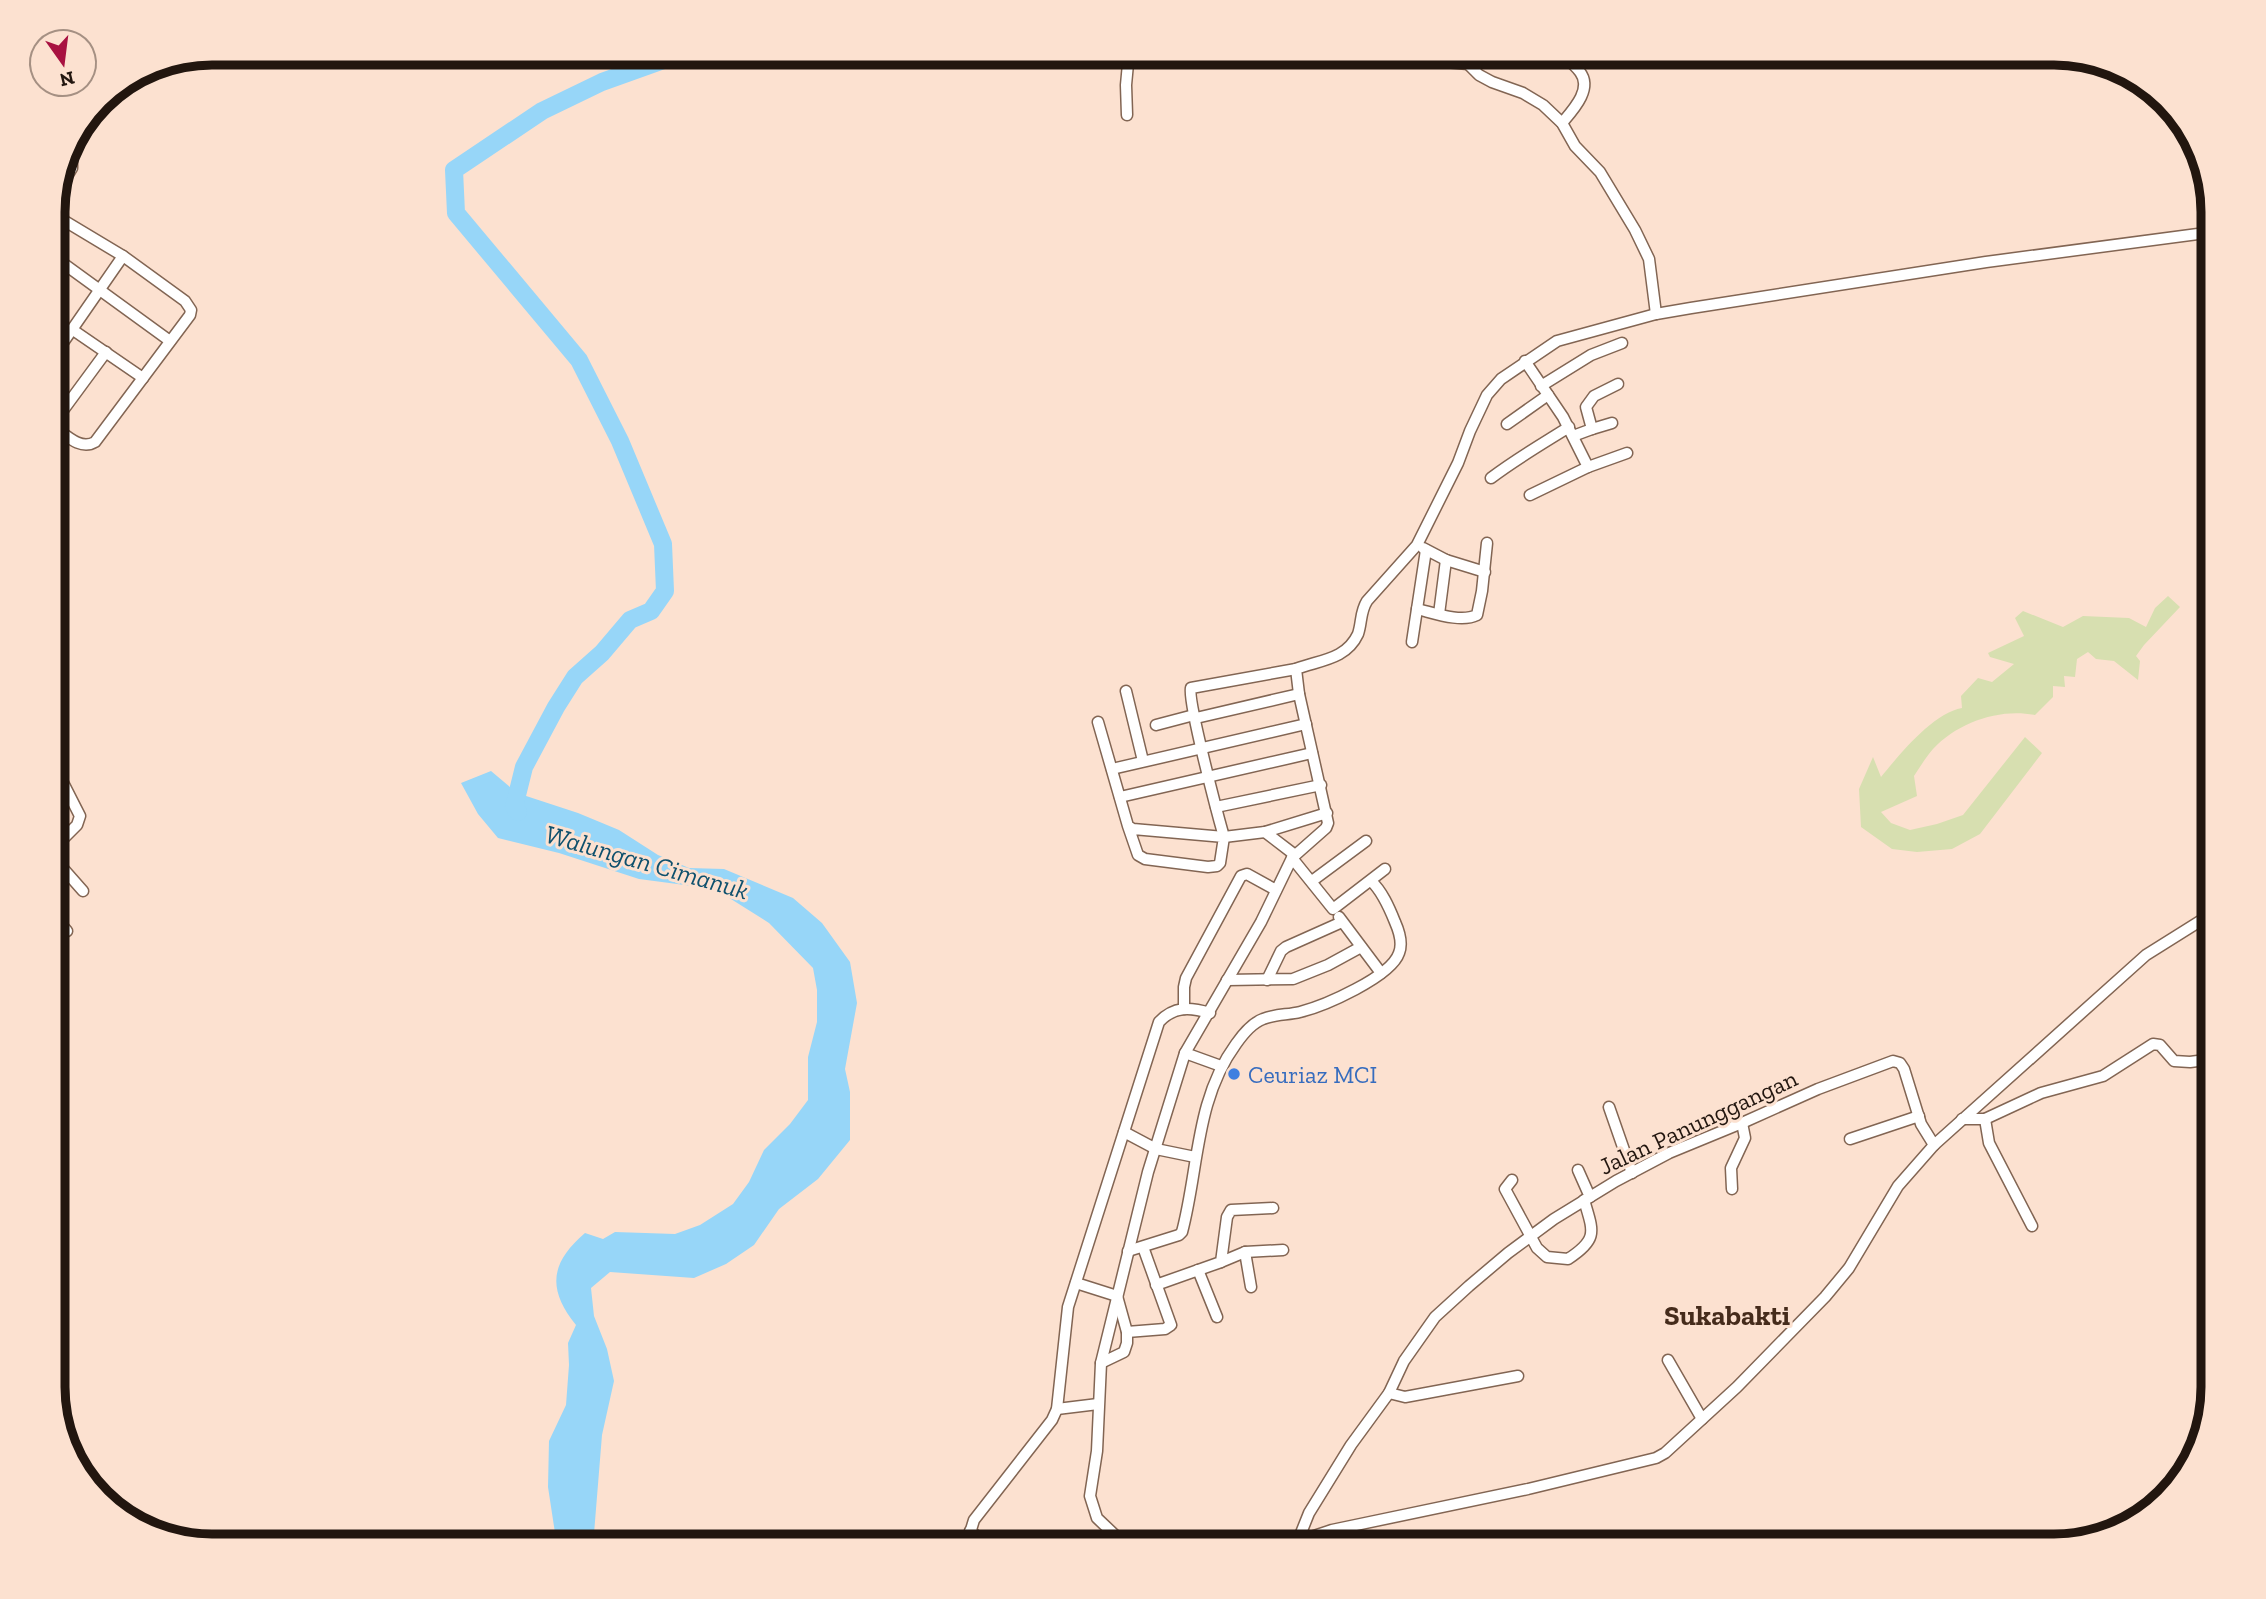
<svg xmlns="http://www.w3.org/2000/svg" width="2266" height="1599" viewBox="0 0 2266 1599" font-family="'Zilla Slab',serif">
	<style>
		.green { fill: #d7dfb0 }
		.water { fill: #97d6f8 }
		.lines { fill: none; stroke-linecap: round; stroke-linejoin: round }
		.stream { stroke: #97d6f8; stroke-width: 2.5 }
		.river { stroke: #97d6f8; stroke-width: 18 }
		.minor-casing { stroke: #826553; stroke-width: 13 }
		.minor { stroke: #fff; stroke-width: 10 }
		.shop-dot { fill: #3f7fe0; stroke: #fce1d0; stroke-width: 2.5 }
		.labels { text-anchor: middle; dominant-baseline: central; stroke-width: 6; stroke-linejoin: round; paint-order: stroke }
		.shop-label { font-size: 24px; fill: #366cbe; stroke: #fce1d0; text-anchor: start }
		.street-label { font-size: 24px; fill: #22160f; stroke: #fce1d0 }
		.water-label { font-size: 26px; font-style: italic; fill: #0e506d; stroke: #fce1d0 }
		.quarter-label { font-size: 28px; font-weight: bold; fill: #452b1b; stroke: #fce1d0 }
		.rim { fill: none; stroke: #22160f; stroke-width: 9 }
	</style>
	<rect width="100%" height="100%" fill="#fce1d0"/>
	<path class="green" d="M2168 596 2180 607 2144 645 2136 656 2140 661 2138 680 2114 661 2096 659 2088 652 2077 659 2075 677 2064 676 2065 687 2053 686V697L2035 715C2000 708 1958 722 1933 749 1926 757 1920 767 1914 776L1917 796 1881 812 1891 823 1910 830 1937 824 1963 815 2025 737 2042 753 1980 834 1952 849 1917 852 1892 849 1861 827 1859 789 1873 757 1881 777C1899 755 1933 713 1962 708L1961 696 1978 678 1992 682 2014 664 1990 657 1988 653 2024 636 2015 618 2023 611 2063 627 2083 616 2129 618 2146 627 2155 608Z"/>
	<path class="water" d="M491 771 517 793 578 813 619 830 658 855 689 868 724 869 793 898 822 923 850 962 857 1003 845 1069 850 1092V1140L818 1179 779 1209 754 1245 726 1264 694 1278 610 1272 591 1288 594 1316 607 1349 614 1381 602 1435 593 1546H557L548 1487 549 1441 566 1405 569 1365 568 1343 576 1325C547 1289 550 1263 585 1233L603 1239 615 1232 675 1234 700 1225 733 1204 749 1182 764 1150 790 1124 808 1100V1057L817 1022V990L813 968 769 923 715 889 639 879 559 853 498 838 478 814 461 783Z"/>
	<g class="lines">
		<path class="stream" d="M2199 148 2197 172 2207 197V231"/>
		<path class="river" d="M518 812 514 807 524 767 556 707 575 677 602 653 630 620 651 611 665 591 663 544 620 441 579 360 456 213 454 170 542 111 602 82 683 53"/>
		<defs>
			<g id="minor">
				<path d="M1343 53 1468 64"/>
				<path d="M1465 53 1468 64 1479 75 1492 82 1523 93 1543 105 1562 123 1575 146 1600 172 1635 230 1649 259 1656 314"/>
				<path d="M1127 115 1126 85 1129 53"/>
				<path d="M1562 123C1573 110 1593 89 1580 72 1574 64 1568 62 1567 53"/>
				<path d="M54 198 72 168V162L65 155"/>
				<path d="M53 256 170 341"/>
				<path d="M73 330 143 378"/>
				<path d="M53 357 123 256"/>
				<path d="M1525 361 1563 417 1588 467"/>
				<path d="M1541 386 1591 355 1622 343"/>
				<path d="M53 424 106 352"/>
				<path d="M1507 424 1548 395"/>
				<path d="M53 426C65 434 80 451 95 442L190 315 191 310 185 301 123 256 53 214"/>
				<path d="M1592 429 1612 423"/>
				<path d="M1573 436 1592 429 1586 407 1594 396 1618 384"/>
				<path d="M1491 478C1516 459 1542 444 1569 427"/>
				<path d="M53 488 54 489"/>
				<path d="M1530 495 1588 467 1627 453"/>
				<path d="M1423 548 1446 560 1485 572"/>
				<path d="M1417 609C1434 613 1461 623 1477 615L1482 591 1487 543"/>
				<path d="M1439 614 1446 560"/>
				<path d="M1412 642 1426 550"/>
				<path d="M1296 669 1191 688C1187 699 1218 816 1224 837L1265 832 1327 813"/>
				<path d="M1126 691 1143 761"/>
				<path d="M1196 718 1299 694"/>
				<path d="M1098 722 1128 826 1133 829 1224 837 1220 863 1217 866 1208 867 1145 859 1138 855 1128 826"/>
				<path d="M1156 725 1194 715"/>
				<path d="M1112 769 1306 724"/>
				<path d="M1120 797 1312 753"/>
				<path d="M53 805 70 798"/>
				<path d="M1216 807 1321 785"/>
				<path d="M1265 832 1295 855"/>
				<path d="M53 849 77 825 80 816 53 763"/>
				<path d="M53 857 83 891"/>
				<path d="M1292 858 1333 909 1385 869"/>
				<path d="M1312 881 1366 841"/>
				<path d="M53 915 67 931"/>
				<path d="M1339 917 1381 973"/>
				<path d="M1227 980 1293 979 1328 965 1361 947"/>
				<path d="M1267 980 1281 951 1286 947 1342 922"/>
				<path d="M1184 1009V987L1186 978 1241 876 1247 874 1276 890"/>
				<path d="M1185 1053 1221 1066"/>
				<path d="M1609 1107 1632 1173"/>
				<path d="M1962 1119H1985L2041 1093 2103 1076 2153 1044 2160 1045 2174 1061 2190 1062 2213 1059"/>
				<path d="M1985 1119 1989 1143 2032 1226"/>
				<path d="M1124 1132 1156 1149 1195 1157"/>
				<path d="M1850 1139 1919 1116"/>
				<path d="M1578 1170 1590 1197"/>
				<path d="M1512 1180 1505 1189 1537 1248 1547 1257 1568 1259C1599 1239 1593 1231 1584 1200"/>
				<path d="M1732 1189 1731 1168 1745 1138 1742 1123"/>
				<path d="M1128 1251 1179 1235 1182 1232C1199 1168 1195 1100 1236 1044 1243 1034 1252 1023 1263 1019 1275 1014 1288 1015 1300 1012 1324 1006 1391 977 1399 953 1403 943 1399 931 1395 922 1389 907 1382 891 1371 881"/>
				<path d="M1245 1252 1251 1287"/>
				<path d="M1221 1262 1245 1252 1283 1250"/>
				<path d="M1198 1270 1217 1317"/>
				<path d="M1076 1283 1117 1296 1127 1332V1343L1124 1352 1101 1363"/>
				<path d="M1156 1285 1221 1262 1227 1217 1231 1210 1273 1208"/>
				<path d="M1127 1332 1165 1329 1171 1325 1143 1247"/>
				<path d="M1668 1360 1702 1419"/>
				<path d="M1389 1393 1405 1397 1518 1376"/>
				<path d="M1057 1409 1098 1404"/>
				<path d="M970 1531 983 1541 985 1546"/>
				<path d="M1297 1543 1309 1513 1351 1445 1389 1393 1404 1361 1435 1317 1469 1286 1508 1253 1554 1219 1616 1181 1669 1153 1742 1123 1818 1089 1893 1061 1900 1063 1904 1069 1921 1124 1934 1145"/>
				<path d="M966 1546 974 1520 1052 1420 1057 1409 1068 1307 1159 1022C1174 1006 1190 1007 1210 1013"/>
				<path d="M1122 1546 1118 1538 1097 1518 1090 1496 1097 1451 1101 1363 1148 1172 1185 1053 1261 922 1292 858 1326 828 1328 823 1299 694 1296 669C1319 660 1346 660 1358 634 1362 622 1360 612 1367 601L1417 545 1458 463 1470 431 1487 395 1501 379 1557 341 1656 314 1691 308 1986 262 2213 232"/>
				<path d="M1293 1546 1302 1540 1332 1530 1528 1489 1656 1458 1665 1453 1737 1387 1825 1297 1849 1268 1898 1186 1934 1145 2146 955 2213 913"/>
			</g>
		</defs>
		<use href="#minor" class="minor-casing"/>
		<use href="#minor" class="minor"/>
	</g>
	<circle class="shop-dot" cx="1234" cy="1074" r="7"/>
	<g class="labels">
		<g class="shop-label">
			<text x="1248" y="1074">Ceuriaz MCI</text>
		</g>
		<g class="street-label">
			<text transform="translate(1698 1122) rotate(-25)">Jalan Panunggangan</text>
		</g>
		<g class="water-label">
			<text transform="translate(647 862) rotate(16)">Walungan Cimanuk</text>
		</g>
		<g class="quarter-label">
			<text x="1727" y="1315">Sukabakti</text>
		</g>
	</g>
	<path d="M0 0H2266V1599H0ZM212 65H2054A147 147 0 0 1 2201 212V1387A147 147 0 0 1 2054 1534H212A147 147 0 0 1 65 1387V212A147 147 0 0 1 212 65Z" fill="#fce1d0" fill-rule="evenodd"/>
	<path class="rim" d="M212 65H2054A147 147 0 0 1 2201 212V1387A147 147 0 0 1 2054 1534H212A147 147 0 0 1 65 1387V212A147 147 0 0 1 212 65Z"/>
	<g transform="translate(63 63) rotate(166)"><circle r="33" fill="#fce1d0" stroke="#a59083" stroke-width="2"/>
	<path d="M0-5L12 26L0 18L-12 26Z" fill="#a81141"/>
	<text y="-10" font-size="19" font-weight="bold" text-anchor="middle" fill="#22160f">N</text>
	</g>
</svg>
